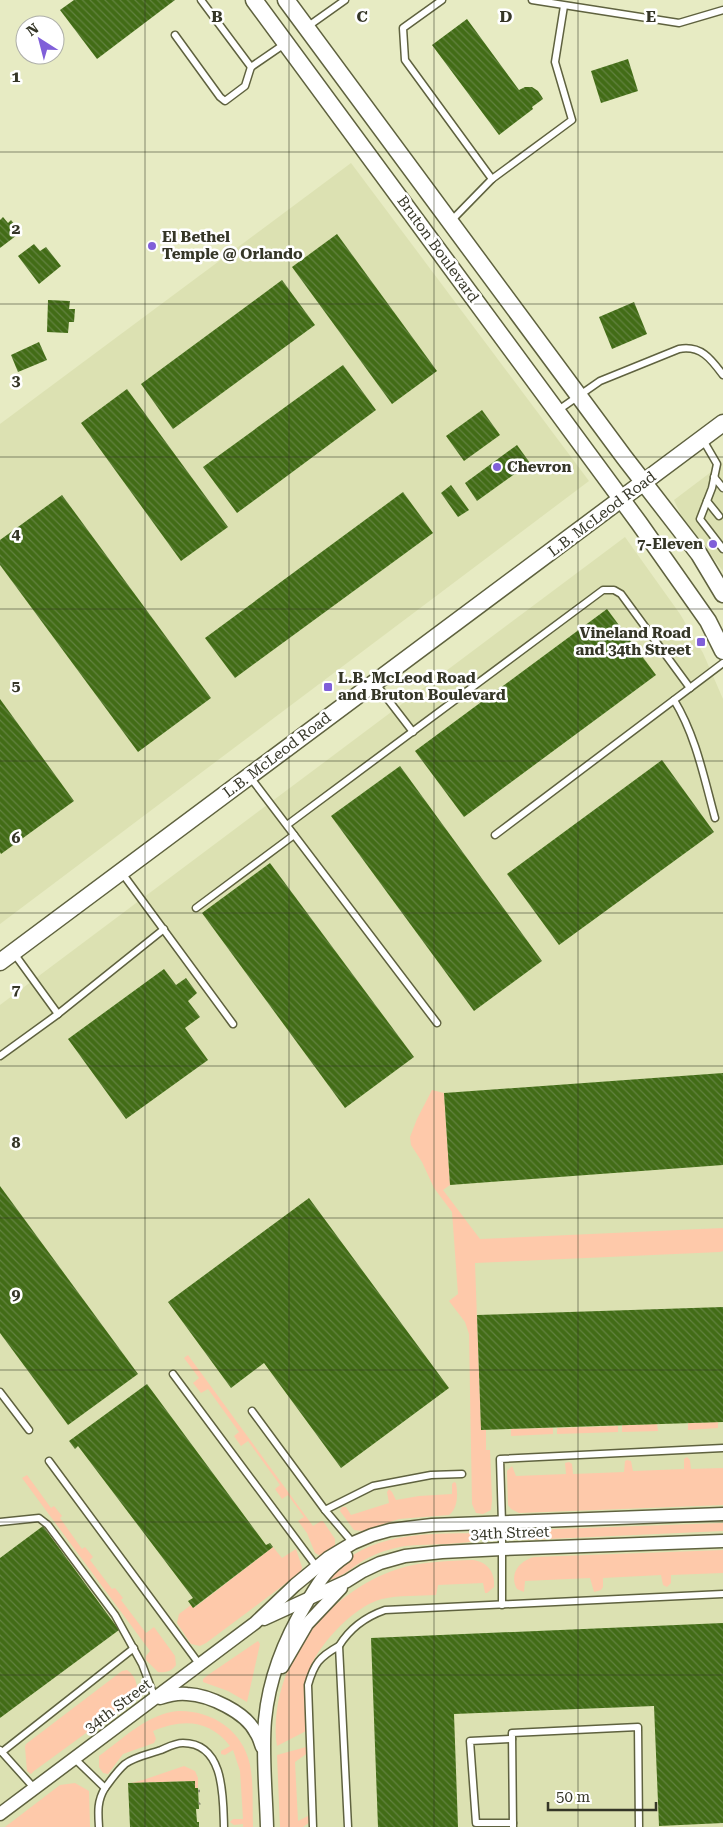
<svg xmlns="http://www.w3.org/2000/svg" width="723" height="1827" viewBox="0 0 723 1827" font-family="'Roboto Serif',serif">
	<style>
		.built { fill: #dce1b2 }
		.green { fill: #fec9aa }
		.building { fill: url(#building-back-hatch) }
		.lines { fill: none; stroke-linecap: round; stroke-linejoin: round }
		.service-casing { stroke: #5f623f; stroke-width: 9 }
		.minor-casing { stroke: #5f623f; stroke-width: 15 }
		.tertiary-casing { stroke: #5f623f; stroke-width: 19 }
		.path { stroke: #8a8d72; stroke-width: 2.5; stroke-dasharray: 4 2.5; stroke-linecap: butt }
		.service { stroke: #fff; stroke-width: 6 }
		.minor { stroke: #fff; stroke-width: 12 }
		.tertiary { stroke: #fff; stroke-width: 16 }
		.grid { fill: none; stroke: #353627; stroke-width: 1; stroke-opacity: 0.55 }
		.poi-dot { fill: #805fd9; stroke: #fff; stroke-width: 2 }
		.labels { text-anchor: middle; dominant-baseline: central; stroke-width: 5; stroke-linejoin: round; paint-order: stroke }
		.poi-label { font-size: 15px; font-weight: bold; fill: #353627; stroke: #fff; text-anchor: start }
		.street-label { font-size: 15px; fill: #353627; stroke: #fff }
		.grid-label { font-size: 16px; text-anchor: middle; font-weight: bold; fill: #353627; stroke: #fff; stroke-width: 5; stroke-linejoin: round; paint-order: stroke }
	</style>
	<defs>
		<pattern id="building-back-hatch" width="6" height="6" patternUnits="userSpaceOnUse" patternTransform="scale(1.25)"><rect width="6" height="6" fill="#426c16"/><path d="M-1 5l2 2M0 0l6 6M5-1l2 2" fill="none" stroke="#628240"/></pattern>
	</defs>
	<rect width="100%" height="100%" fill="#e7ebc3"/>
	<g class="built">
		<path d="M351 163 589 481 0 924V424Z"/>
		<path d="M723 463V571L682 517 674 500Z"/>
		<path d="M625 537 680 614 703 653 723 699V1827H0V1005Z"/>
	</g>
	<g class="green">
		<path d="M432 1090 444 1093 450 1185 443 1190 480 1239 723 1228V1251L720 1252 475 1263 481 1430H486V1450H490L492 1500 491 1510 483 1514 476 1513 472 1504 469 1334 465 1322 449 1301 458 1294 452 1212 434 1188 422 1162 411 1145 410 1137 417 1119Z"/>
		<path d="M188 1355 313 1526 321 1521H323L335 1539V1547L321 1556 315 1553 307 1533 298 1521 304 1517 288 1495 282 1499 275 1489 280 1485 248 1441 241 1446 234 1436 239 1432 208 1389 201 1393 193 1383 199 1378 184 1358Z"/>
		<path d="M718 1422V1428L688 1430V1423Z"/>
		<path d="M657 1424 658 1431 622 1432V1425Z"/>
		<path d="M618 1426V1432L557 1434V1428Z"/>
		<path d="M553 1428V1434L511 1436V1429Z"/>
		<path d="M687 1457 690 1460 691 1469 723 1468V1505L519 1513 511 1509 508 1505 507 1471 512 1466 516 1476 566 1474 565 1463 569 1462 572 1464 573 1474 624 1472 625 1461 627 1460 631 1461 633 1471 684 1469V1459Z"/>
		<path d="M27 1475 51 1508 54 1506 62 1516 60 1518 82 1549 85 1547 93 1557 90 1560 112 1589 115 1588 123 1598 121 1600 146 1633 154 1627 175 1656 176 1665C172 1671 166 1673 158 1672L146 1660V1656L150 1651 22 1478Z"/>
		<path d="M454 1482 456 1483C458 1494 458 1508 449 1515L399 1519 362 1531 354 1530 340 1511 342 1507H346L351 1515 389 1503 387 1492 389 1489 392 1492 396 1500 419 1496 452 1494V1484Z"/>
		<path d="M723 1523V1531L525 1540 514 1536 516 1533 530 1530Z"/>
		<path d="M476 1533 486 1535 487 1537C476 1546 419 1543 400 1547 385 1550 371 1555 358 1564 349 1570 339 1579 328 1580 332 1575 335 1569 340 1565 376 1532 430 1534 476 1533Z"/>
		<path d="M273 1547 282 1558 296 1549 302 1567 301 1572 206 1643 200 1646 191 1644 177 1623 179 1614 191 1605 194 1608Z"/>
		<path d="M723 1550V1573L671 1575V1583L667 1587 663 1585 661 1575 603 1578V1587L601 1590 594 1592 590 1578 525 1581 524 1592 517 1589C509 1574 519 1561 534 1557Z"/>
		<path d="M473 1560C488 1562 495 1573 494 1587L487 1593H485L483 1583 438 1585 436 1595C419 1596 399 1595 382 1599 353 1606 311 1651 306 1681 303 1697 308 1715 306 1731L277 1746C267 1668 326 1592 398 1569 423 1561 448 1561 473 1560Z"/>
		<path d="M258 1641 260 1644 247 1702 228 1691 203 1682V1679L208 1675Z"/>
		<path d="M127 1670C136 1676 140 1688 134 1698L34 1771 31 1774 27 1771 25 1747 26 1744 122 1671Z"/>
		<path d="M178 1711C211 1710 243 1730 250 1765 254 1785 252 1807 253 1827H243V1824L234 1825 230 1822 233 1819H243L240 1771 233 1750 225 1755 221 1754V1751L230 1746C209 1719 182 1719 153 1731L156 1739 154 1743 123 1754 108 1774 103 1773 99 1767V1756C123 1739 147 1714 178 1711Z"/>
		<path d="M306 1747H308L309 1752 295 1762 298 1821 308 1816H310V1822L303 1827H280L277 1755Z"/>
		<path d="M184 1766 195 1771 198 1778V1788H195L194 1781 131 1783 143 1780Z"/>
		<path d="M75 1783 89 1791 90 1827H5L60 1785Z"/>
	</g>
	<g class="building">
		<path d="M74 0H175L97 59 60 10Z"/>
		<path d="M467 19 519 90 525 87H532L538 91 542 97 543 99 532 107 533 109 499 135 432 45Z"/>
		<path d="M628 59 638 91 601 103 591 71Z"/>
		<path d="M3 217 8 223 11 220 21 232 0 248V220Z"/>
		<path d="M337 234 437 371 392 404 292 267Z"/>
		<path d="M34 244 40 251 46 247 61 266 39 284 18 256Z"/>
		<path d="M282 280 315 325 173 429 141 384Z"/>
		<path d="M48 300 70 301 69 309H75L74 322H69L68 333 47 332Z"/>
		<path d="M634 302 647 334 612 349 599 317Z"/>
		<path d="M39 342 47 360 18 372 11 355Z"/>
		<path d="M343 365 376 410 237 513 203 467Z"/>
		<path d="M127 389 228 527 181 561 81 423Z"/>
		<path d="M482 410 500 435 464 461 446 436Z"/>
		<path d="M517 445 530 463 477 501 465 483Z"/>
		<path d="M451 485 469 510 458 517 441 493Z"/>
		<path d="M403 492 433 533 235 678 205 638Z"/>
		<path d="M62 495 211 698 138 752 0 565V540Z"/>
		<path d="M607 609 656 675 464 817 415 751Z"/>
		<path d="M0 699 74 801 1 854 0 852Z"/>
		<path d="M662 760 714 832 559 945 507 874Z"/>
		<path d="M400 766 542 961 474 1011 331 816Z"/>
		<path d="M270 863 414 1057 345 1108 202 913Z"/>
		<path d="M164 969 176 985 186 978 197 993 188 1001 200 1017 185 1028 208 1060 126 1119 68 1039Z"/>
		<path d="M723 1073V1165L450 1185 444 1093Z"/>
		<path d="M0 1186 138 1374 68 1425 0 1333Z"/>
		<path d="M309 1198 449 1388 341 1468 264 1363 231 1388 168 1302Z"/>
		<path d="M723 1307V1422L481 1430 477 1315Z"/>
		<path d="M147 1384 266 1545 270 1543 273 1547 193 1608 188 1601 193 1598 78 1446 75 1449 69 1441Z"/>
		<path d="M43 1526 119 1630 0 1718V1558Z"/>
		<path d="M723 1623V1823L659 1826 654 1706 454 1714 458 1827H378L371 1638Z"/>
		<path d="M195 1781V1788H198L199 1809H196L197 1822H199V1827H130L128 1783Z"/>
	</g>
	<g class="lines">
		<defs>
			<g id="service">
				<path d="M201 0 251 67 286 43"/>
				<path d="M442 0 403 28 405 60 492 179"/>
				<path d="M532 0 679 23 723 10"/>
				<path d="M307 27 345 0"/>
				<path d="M175 35 220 97 225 101 245 86 251 67"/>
				<path d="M451 221 492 179 572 120 555 62 564 6"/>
				<path d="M557 411 600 381 679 349C701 345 711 359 723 375"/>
				<path d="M703 440 717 464 712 488 700 519 723 549"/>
				<path d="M714 477 723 488"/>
				<path d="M707 501 719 516"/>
				<path d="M376 684 413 732"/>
				<path d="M674 700C696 736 704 778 715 818"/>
				<path d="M250 777 437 1023"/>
				<path d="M287 825 603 590H614L621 594 690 688"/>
				<path d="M495 835 723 663"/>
				<path d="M122 873 233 1024"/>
				<path d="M196 908 294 835"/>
				<path d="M13 952 58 1014 164 929"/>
				<path d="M0 1056 58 1014"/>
				<path d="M173 1374 313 1562 315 1567"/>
				<path d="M0 1392 29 1430"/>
				<path d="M252 1411 325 1510"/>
				<path d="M49 1461 200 1665"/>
				<path d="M0 1522 39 1518 48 1525 115 1615 142 1664 155 1698"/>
				<path d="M353 1543 325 1510 373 1486 431 1475 462 1474"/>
				<path d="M502 1605V1523L500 1459 723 1448"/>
				<path d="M339 1646C350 1628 365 1617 385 1610L723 1594"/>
				<path d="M512 1739 470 1741 476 1823H513"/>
				<path d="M0 1750 35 1789"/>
				<path d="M2 1752 134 1648"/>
				<path d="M75 1759 105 1788C111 1780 117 1771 125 1764 134 1757 149 1754 161 1750 168 1747 175 1743 183 1743 225 1743 223 1798 224 1827"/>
				<path d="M99 1827C98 1812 97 1801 105 1788"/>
				<path d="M313 1827 308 1685C314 1664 319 1657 339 1646L348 1827"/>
				<path d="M513 1827 512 1733 638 1727 639 1827"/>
			</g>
			<g id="minor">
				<path d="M264 1619 347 1581 363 1571 380 1563 405 1556 442 1552 502 1549 723 1541"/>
				<path d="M282 1667 307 1624 341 1588"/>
				<path d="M160 1698C169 1695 178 1693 187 1694 209 1695 246 1712 256 1733 259 1737 260 1742 262 1747"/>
				<path d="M0 1814 255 1623 295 1585 328 1558 353 1543 372 1535 390 1530 432 1525 723 1514"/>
				<path d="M267 1827C266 1792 262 1755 265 1720 269 1677 285 1638 307 1602 319 1582 326 1569 346 1556"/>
			</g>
			<g id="tertiary">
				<path d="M254 0 639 523 708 621 723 651"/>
				<path d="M286 0 624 457 699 554 723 594"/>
				<path d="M0 962 723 423"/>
			</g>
		</defs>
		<use href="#service" class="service-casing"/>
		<use href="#minor" class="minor-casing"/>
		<use href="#tertiary" class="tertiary-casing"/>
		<g class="path">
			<path d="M198 1791H200"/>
			<path d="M199 1804 200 1803"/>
		</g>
		<use href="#service" class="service"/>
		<use href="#minor" class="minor"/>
		<use href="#tertiary" class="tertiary"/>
	</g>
	<path class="grid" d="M145 0V1827M289 0V1827M434 0V1827M578 0V1827M0 152H723M0 304H723M0 457H723M0 609H723M0 761H723M0 913H723M0 1066H723M0 1218H723M0 1370H723M0 1522H723M0 1675H723"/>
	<g class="poi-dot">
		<circle cx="152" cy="246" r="5"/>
		<circle cx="497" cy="467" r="5"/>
		<circle cx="713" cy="544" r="5"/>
		<rect x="696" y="637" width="10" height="10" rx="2.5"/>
		<rect x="323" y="682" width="10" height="10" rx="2.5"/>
	</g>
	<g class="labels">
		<g class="poi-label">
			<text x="162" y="237">El Bethel<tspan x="162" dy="17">Temple @ Orlando</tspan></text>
			<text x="507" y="467">Chevron</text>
			<text x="703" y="544" text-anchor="end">7-Eleven</text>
			<text x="691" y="633" text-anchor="end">Vineland Road<tspan x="691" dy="17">and 34th Street</tspan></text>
			<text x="338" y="678">L.B. McLeod Road<tspan x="338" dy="17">and Bruton Boulevard</tspan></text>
		</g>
		<g class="street-label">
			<text transform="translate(438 249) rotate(54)">Bruton Boulevard</text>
			<text transform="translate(602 514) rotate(-37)">L.B. McLeod Road</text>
			<text transform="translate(277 755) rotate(-37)">L.B. McLeod Road</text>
			<text transform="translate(510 1533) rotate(-2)">34th Street</text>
			<text transform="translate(118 1706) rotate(-37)">34th Street</text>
		</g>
	</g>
	<g class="grid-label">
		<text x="217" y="22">B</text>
		<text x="362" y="22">C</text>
		<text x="506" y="22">D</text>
		<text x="651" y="22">E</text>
		<text x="16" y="82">1</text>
		<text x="16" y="234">2</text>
		<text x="16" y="386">3</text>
		<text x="16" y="539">4</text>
		<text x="16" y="691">5</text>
		<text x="16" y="843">6</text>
		<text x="16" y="995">7</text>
		<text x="16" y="1148">8</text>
		<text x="16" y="1300">9</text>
	</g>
	<g transform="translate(40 40) rotate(324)"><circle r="24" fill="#ffffff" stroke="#aeafa9"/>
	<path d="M0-4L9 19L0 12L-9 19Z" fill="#805fd9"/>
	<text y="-8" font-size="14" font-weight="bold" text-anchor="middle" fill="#353627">N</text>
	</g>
	<path d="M548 1802v8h108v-8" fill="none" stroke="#353627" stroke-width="2.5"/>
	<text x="556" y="1802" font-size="15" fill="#353627" stroke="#ffffff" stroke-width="4" paint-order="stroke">50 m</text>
</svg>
